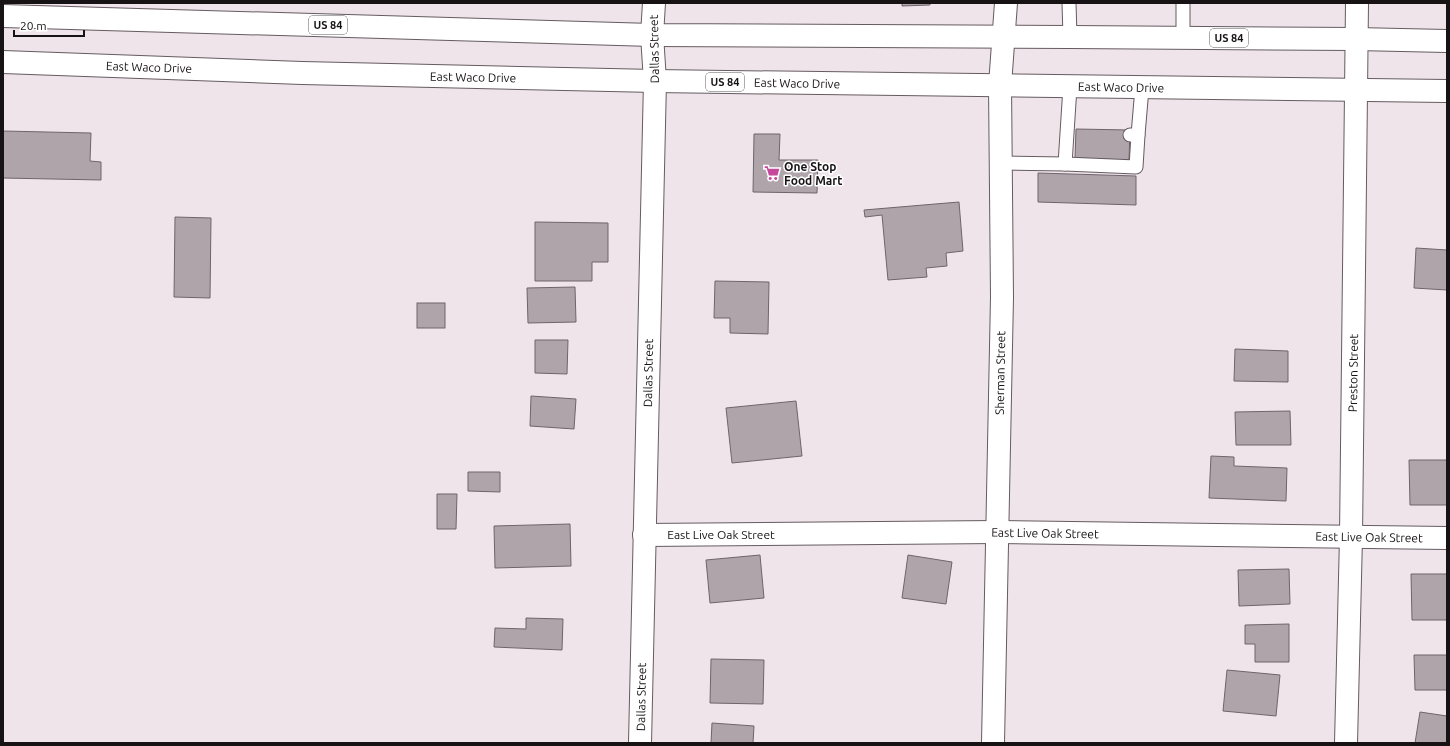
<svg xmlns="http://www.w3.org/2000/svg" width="1450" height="746" viewBox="0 0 1450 746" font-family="Ubuntu,sans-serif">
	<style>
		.building { fill: #afa4aa; stroke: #6e656a }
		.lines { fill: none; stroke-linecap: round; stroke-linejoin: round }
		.service-casing { stroke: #655b60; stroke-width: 15 }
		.minor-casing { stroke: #655b60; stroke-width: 24 }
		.tertiary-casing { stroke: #655b60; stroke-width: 24 }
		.primary-casing { stroke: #655b60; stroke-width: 24 }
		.service { stroke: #fff; stroke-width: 13 }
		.minor { stroke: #fff; stroke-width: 22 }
		.tertiary { stroke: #fff; stroke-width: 22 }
		.primary { stroke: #fff; stroke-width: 22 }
		.labels { text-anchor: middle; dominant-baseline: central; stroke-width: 3; stroke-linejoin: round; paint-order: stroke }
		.shield { fill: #fff; stroke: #5d5a5b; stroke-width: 1 }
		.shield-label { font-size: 11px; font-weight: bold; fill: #171315 }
		.street-label { font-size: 12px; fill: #171315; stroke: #fff }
		.poi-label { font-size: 12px; font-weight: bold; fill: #171315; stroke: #fff; text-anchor: start }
	</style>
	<rect width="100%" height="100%" fill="#efe4ea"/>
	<g class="building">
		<path d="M902 3H930V5L902 6Z"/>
		<path d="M1076 129 1130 130 1129 160 1075 158Z"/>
		<path d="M3 131 91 133 90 161 101 162V180L3 178Z"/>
		<path d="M754 134H780L779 160H818L817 193 753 192Z"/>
		<path d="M1038 173 1136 176V205L1038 202Z"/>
		<path d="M959 202 963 251 946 253 947 266 926 268 927 277 888 280 882 215 865 217 864 210Z"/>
		<path d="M175 217 211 218 210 298 174 297Z"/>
		<path d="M535 222 608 223V262H592V281H535Z"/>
		<path d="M1416 248 1447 250V290L1414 288Z"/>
		<path d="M715 281 769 282 768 334 730 333V318H714Z"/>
		<path d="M575 287 576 322 528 323 527 288Z"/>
		<rect x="417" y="303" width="28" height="25"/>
		<path d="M535 340H568L567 374 535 373Z"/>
		<path d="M1235 349 1288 351V382L1234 381Z"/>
		<path d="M531 396 576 399 574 429 530 426Z"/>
		<path d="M796 401 802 456 732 463 726 408Z"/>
		<path d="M1290 411 1291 445H1236L1235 412Z"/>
		<path d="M1211 456 1234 457V466L1287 468 1286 501 1209 498Z"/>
		<path d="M1409 460H1447V505H1410Z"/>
		<path d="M468 472H500V492L468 491Z"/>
		<path d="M437 494H457L456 529H437Z"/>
		<path d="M570 524 571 566 495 568 494 526Z"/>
		<path d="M760 555 764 598 710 603 706 560Z"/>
		<path d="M908 555 952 562 946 604 902 598Z"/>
		<path d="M1289 569 1290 604 1239 606 1238 570Z"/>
		<path d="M1411 574H1447V620H1412Z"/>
		<path d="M526 618 563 619 562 650 494 647 495 628 526 629Z"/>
		<path d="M1289 624V662H1255V644H1245V625Z"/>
		<path d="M1414 655H1447V690H1415Z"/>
		<path d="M711 659 764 660 763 704 710 703Z"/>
		<path d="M1227 670 1280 675 1276 716 1223 711Z"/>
		<path d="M1420 712 1447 716V743H1415Z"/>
		<path d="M712 723 754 726 753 743H711Z"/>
	</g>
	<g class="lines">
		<defs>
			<g id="service">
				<path d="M1069 3 1070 37"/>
				<path d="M1183 3V38"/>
				<path d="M1130 135H1138L1142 88"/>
				<path d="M1002 163 1065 164 1070 87"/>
				<path d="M1065 164 1136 167 1138 135"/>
			</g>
			<g id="minor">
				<path d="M644 535 997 532 1447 538"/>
				<path d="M993 743 1002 297 1000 85 1006 3"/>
				<path d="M1346 743 1351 537 1357 3"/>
			</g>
			<path id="tertiary" d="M640 743 655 81 652 35 654 3"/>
			<g id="primary">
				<path d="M3 16 652 35 1070 37 1356 39 1447 41"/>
				<path d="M3 62 302 73 655 81 1447 91"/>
			</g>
		</defs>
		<use href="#service" class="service-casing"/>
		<use href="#minor" class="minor-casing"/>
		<use href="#tertiary" class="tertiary-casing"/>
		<use href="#primary" class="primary-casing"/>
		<use href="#service" class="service"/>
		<use href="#minor" class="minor"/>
		<use href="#tertiary" class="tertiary"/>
		<use href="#primary" class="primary"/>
	</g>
	<defs>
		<symbol id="supermarket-bare" viewBox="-9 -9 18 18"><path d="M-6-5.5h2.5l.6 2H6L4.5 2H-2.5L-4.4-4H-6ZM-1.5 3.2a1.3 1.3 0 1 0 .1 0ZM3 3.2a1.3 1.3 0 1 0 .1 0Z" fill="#c4499a" stroke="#fff" stroke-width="2.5" paint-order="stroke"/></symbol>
	</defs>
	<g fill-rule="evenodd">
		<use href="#supermarket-bare" x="761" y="162" width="22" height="22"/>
	</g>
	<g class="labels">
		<g class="shield">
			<rect x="309" y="16" width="38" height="18" rx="3"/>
			<rect x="1210" y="29" width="38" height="18" rx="3"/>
			<rect x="706" y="73" width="38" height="18" rx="3"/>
		</g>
		<g class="shield-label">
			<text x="328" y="25">US 84</text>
			<text x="1229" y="38">US 84</text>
			<text x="725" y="82">US 84</text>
		</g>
		<g class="street-label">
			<text transform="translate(654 49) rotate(-91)">Dallas Street</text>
			<text transform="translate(149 67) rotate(2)">East Waco Drive</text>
			<text transform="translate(473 77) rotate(1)">East Waco Drive</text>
			<text transform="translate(797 83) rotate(1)">East Waco Drive</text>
			<text transform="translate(1121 87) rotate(1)">East Waco Drive</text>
			<text transform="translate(648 373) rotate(-89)">Dallas Street</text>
			<text transform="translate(1000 373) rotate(-89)">Sherman Street</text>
			<text transform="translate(1353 373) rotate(-89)">Preston Street</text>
			<text transform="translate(1045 533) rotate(1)">East Live Oak Street</text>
			<text x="721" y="534">East Live Oak Street</text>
			<text transform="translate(1369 537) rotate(1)">East Live Oak Street</text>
			<text transform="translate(641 697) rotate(-89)">Dallas Street</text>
		</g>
		<g class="poi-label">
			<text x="784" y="166">One Stop<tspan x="784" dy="14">Food Mart</tspan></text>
		</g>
	</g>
	<rect width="1450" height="746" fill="none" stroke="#171315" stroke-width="8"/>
	<path d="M14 30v6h70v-6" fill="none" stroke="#171315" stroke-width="2"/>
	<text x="20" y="30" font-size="12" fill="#171315" stroke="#ffffff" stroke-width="3" paint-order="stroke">20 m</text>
</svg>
